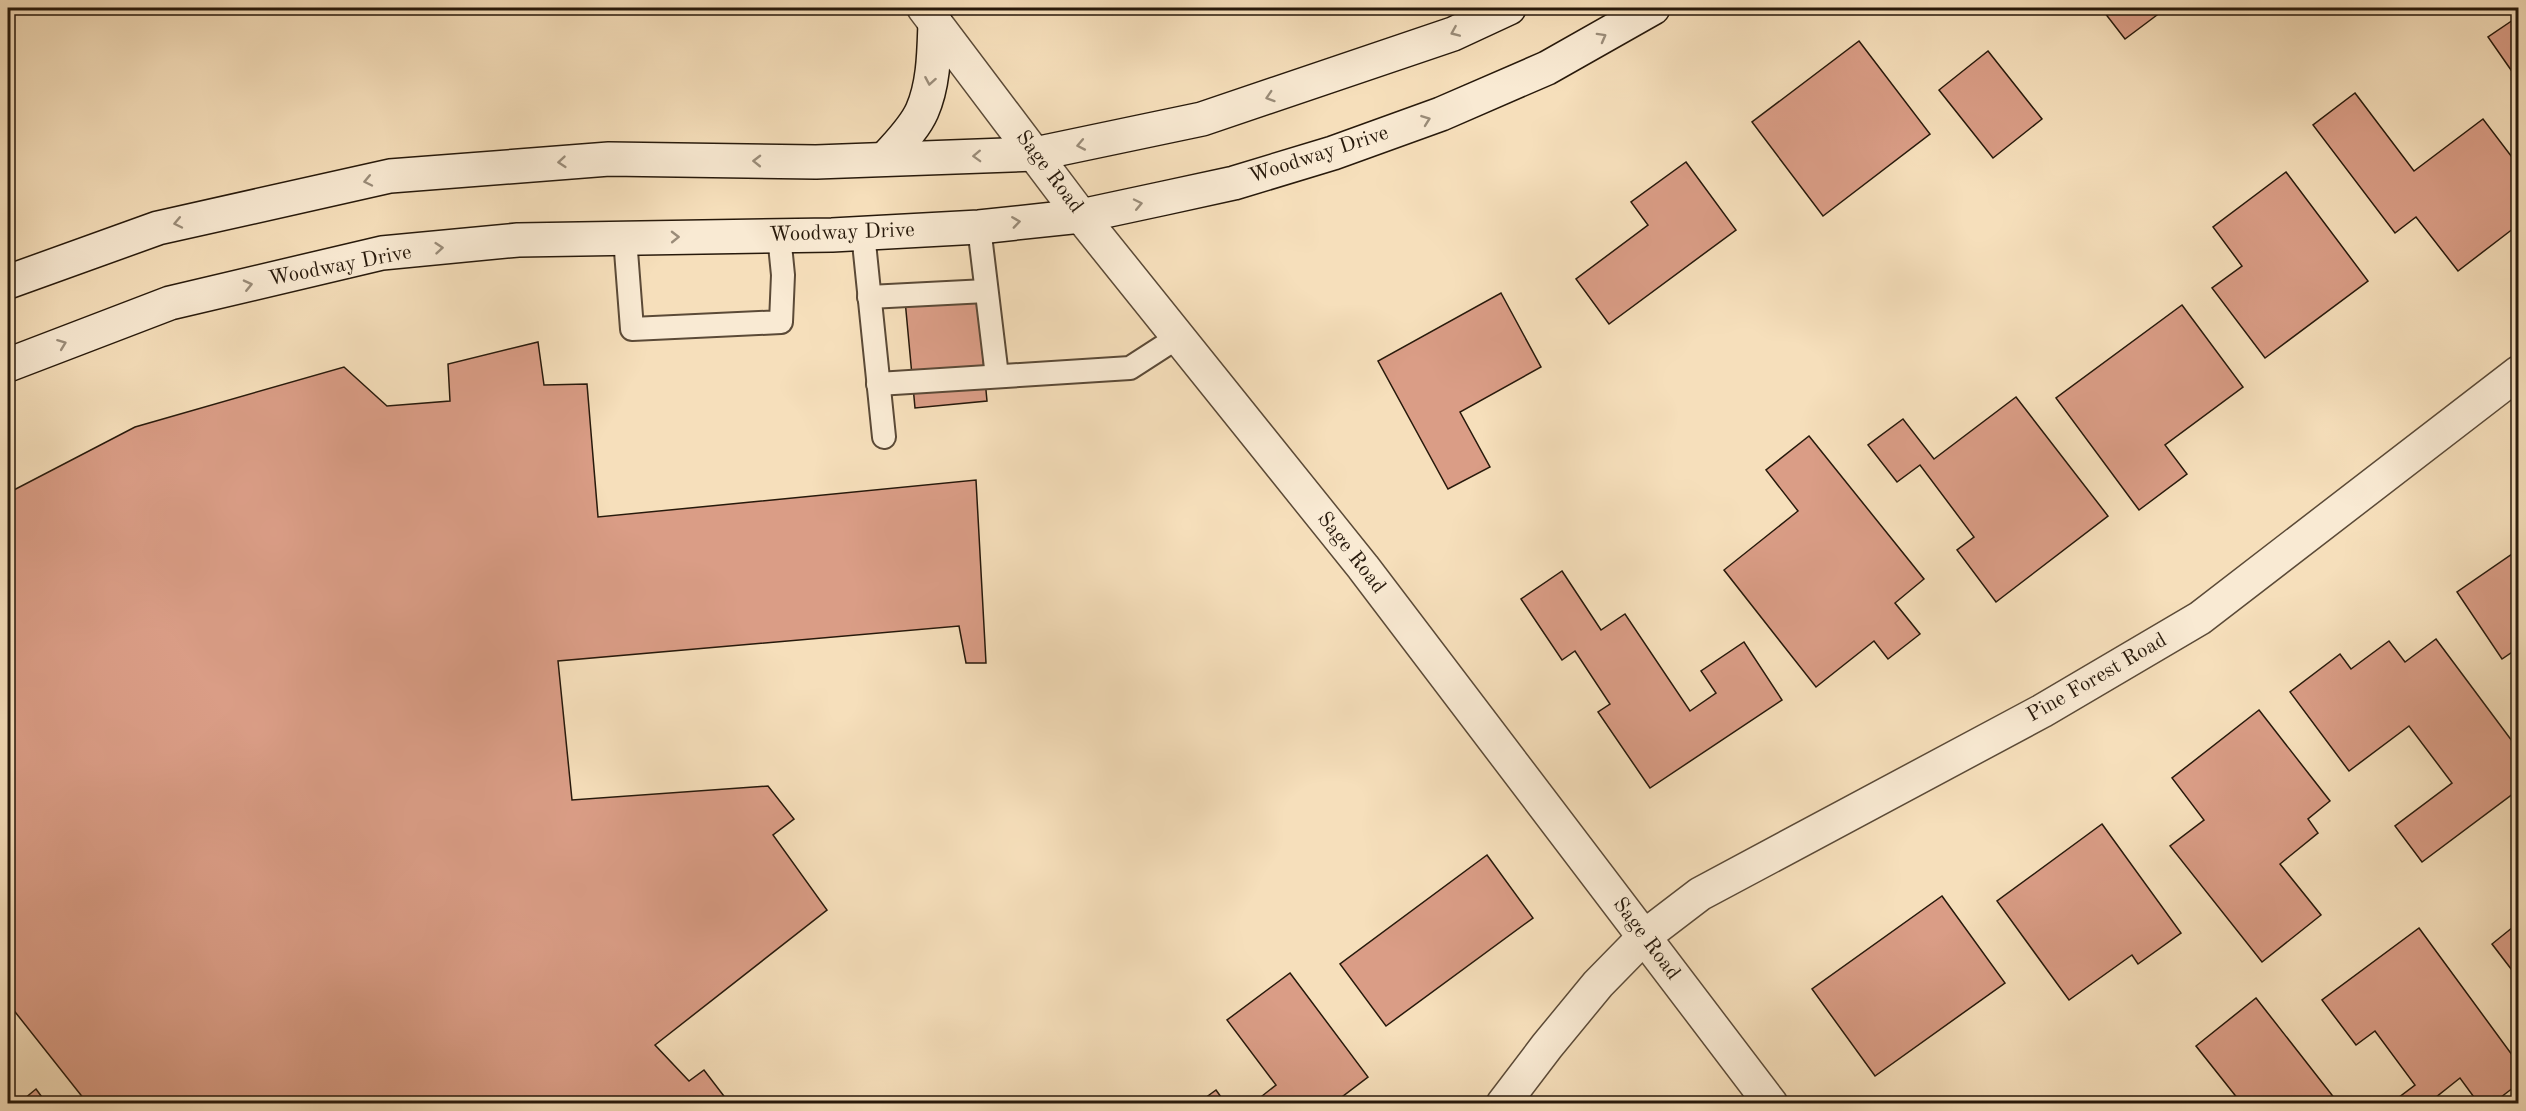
<svg xmlns="http://www.w3.org/2000/svg" width="2526" height="1111" viewBox="0 0 2526 1111" font-family="'Old Standard TT',serif">
	<style>
		.building { fill: #da9d86; stroke: #27190b; stroke-width: 1.5 }
		.lines { fill: none; stroke-linecap: round; stroke-linejoin: round }
		.service-casing { stroke: #5b4a37; stroke-width: 26 }
		.minor-casing { stroke: #5b4a37; stroke-width: 36 }
		.tertiary-casing { stroke: #5b4a37; stroke-width: 36 }
		.secondary-casing { stroke: #27190b; stroke-width: 36 }
		.service { stroke: #f9ead3; stroke-width: 22 }
		.minor { stroke: #f9ead3; stroke-width: 33 }
		.tertiary { stroke: #f9ead3; stroke-width: 33 }
		.secondary { stroke: #f9ead3; stroke-width: 33 }
		.oneway { stroke: #9a8c79 }
		.labels { text-anchor: middle; dominant-baseline: central; stroke-width: 4.5; stroke-linejoin: round; paint-order: stroke }
		.street-label { font-size: 21px; fill: #27190b; stroke: #f9ead3 }
	</style>
	<rect width="100%" height="100%" fill="#f6dfbb"/>
	<filter id="stains"><feTurbulence type="fractalNoise" baseFrequency=".00333" numOctaves="4"/><feColorMatrix values="0 0 0 0 .2 0 0 0 0 .09 0 0 0 0 .02 0 0 0 .5 -.17"/></filter>
	<radialGradient id="worn" r=".72"><stop offset=".6" stop-color="#630" stop-opacity="0"/><stop offset="1" stop-color="#630" stop-opacity=".3"/></radialGradient>
	<g class="building">
		<path d="M2101 8H2164L2165 9 2125 39Z"/>
		<path d="M2513 20 2518 29V80L2488 37Z"/>
		<path d="M1859 41 1930 134 1823 216 1752 122Z"/>
		<path d="M1988 51 2042 119 1993 158 1939 90Z"/>
		<path d="M2355 93 2414 171 2483 119 2518 165V225L2458 271 2416 217 2395 233 2313 125Z"/>
		<path d="M1686 162 1736 230 1609 324 1576 279 1648 225 1631 202Z"/>
		<path d="M2286 172 2368 281 2265 358 2212 288 2242 266 2213 227Z"/>
		<path d="M1501 293 1541 367 1460 412 1490 467 1448 489 1378 361Z"/>
		<path d="M977 294 987 401 915 408 905 300Z"/>
		<path d="M2182 305 2243 387 2165 445 2187 474 2139 510 2056 398Z"/>
		<path d="M538 342 544 385 587 384 598 517 976 480 986 663H966L959 626 558 661 572 800 768 786 794 819 773 835 827 910 655 1045 689 1081 704 1070 730 1104H88L8 1003V493L135 427 344 367 387 406 450 401 448 364Z"/>
		<path d="M2016 397 2108 516 1996 602 1957 550 1974 537 1920 465 1897 482 1868 445 1903 419 1934 459Z"/>
		<path d="M1809 436 1924 579 1895 603 1920 634 1888 659 1874 641 1816 687 1724 570 1798 511 1766 470Z"/>
		<path d="M2518 550V648L2502 659 2457 592Z"/>
		<path d="M1562 571 1601 630 1625 614 1690 711 1716 693 1701 671 1744 642 1782 700 1650 788 1598 712 1610 704 1575 651 1562 660 1521 599Z"/>
		<path d="M2436 639 2518 749V790L2422 862 2395 826 2452 783 2409 726 2349 771 2290 692 2340 654 2351 669 2389 641 2405 662Z"/>
		<path d="M2259 710 2330 801 2308 819 2318 833 2280 864 2321 915 2262 962 2170 846 2204 820 2172 778Z"/>
		<path d="M2102 824 2181 933 2138 964 2132 955 2069 1000 1997 901Z"/>
		<path d="M1487 855 1533 918 1386 1026 1340 964Z"/>
		<path d="M1942 896 2005 983 1875 1076 1812 989Z"/>
		<path d="M2518 923V978L2492 944Z"/>
		<path d="M2419 928 2518 1063V1084L2492 1104H2479L2460 1078 2435 1098 2439 1104H2390L2415 1085 2375 1031 2356 1045 2322 1000Z"/>
		<path d="M1290 973 1368 1077 1338 1100 1341 1104H1252L1276 1085 1227 1020Z"/>
		<path d="M2256 998 2339 1104H2242L2196 1046Z"/>
		<path d="M36 1089 47 1104H18Z"/>
		<path d="M1216 1090 1226 1104H1197Z"/>
	</g>
	<g class="lines">
		<defs>
			<g id="service">
				<path d="M979 227 997 376"/>
				<path d="M863 233 884 437"/>
				<path d="M625 238 632 329 781 322 783 275 779 235"/>
				<path d="M869 297 986 291"/>
				<path d="M878 384 1130 368 1178 337"/>
			</g>
			<path id="minor" d="M1503 1104 1547 1046 1598 984 1645 936 1700 894 2042 711 2200 618 2518 373"/>
			<path id="tertiary" d="M924 8 1081 216 1363 567 1771 1104"/>
			<g id="secondary">
				<path d="M885 159C898 144 914 129 922 111 934 84 934 51 935 22"/>
				<path d="M8 282 158 228 390 176 609 159 816 162 1035 154 1202 119 1453 34 1509 8"/>
				<path d="M8 365 170 303 382 253 518 240 832 235 979 227 1081 216 1165 198 1234 183 1333 153 1441 114 1547 68 1653 8"/>
			</g>
		</defs>
		<use href="#service" class="service-casing"/>
		<use href="#minor" class="minor-casing"/>
		<use href="#tertiary" class="tertiary-casing"/>
		<use href="#secondary" class="secondary-casing"/>
		<use href="#service" class="service"/>
		<use href="#minor" class="minor"/>
		<use href="#tertiary" class="tertiary"/>
		<use href="#secondary" class="secondary"/>
	</g>
	<defs><path id="oneway-chevron" d="M-2-3.5L2.5 0L-2 3.5" fill="none" stroke-width="1.6" stroke-linecap="round" stroke-linejoin="round" transform="scale(1.5)"/></defs>
	<g class="oneway">
		<use href="#oneway-chevron" transform="translate(1455 32) rotate(157)"/>
		<use href="#oneway-chevron" transform="translate(1602 37) rotate(-29)"/>
		<use href="#oneway-chevron" transform="translate(930 81) rotate(100)"/>
		<use href="#oneway-chevron" transform="translate(1270 97) rotate(162)"/>
		<use href="#oneway-chevron" transform="translate(1426 120) rotate(-20)"/>
		<use href="#oneway-chevron" transform="translate(1081 145) rotate(169)"/>
		<use href="#oneway-chevron" transform="translate(977 156) rotate(178)"/>
		<use href="#oneway-chevron" transform="translate(757 161) rotate(-179)"/>
		<use href="#oneway-chevron" transform="translate(562 162) rotate(175)"/>
		<use href="#oneway-chevron" transform="translate(368 181) rotate(168)"/>
		<use href="#oneway-chevron" transform="translate(1138 204) rotate(-12)"/>
		<use href="#oneway-chevron" transform="translate(1016 222) rotate(-8)"/>
		<use href="#oneway-chevron" transform="translate(178 223) rotate(168)"/>
		<use href="#oneway-chevron" transform="translate(675 237) rotate(-1)"/>
		<use href="#oneway-chevron" transform="translate(439 248) rotate(-5)"/>
		<use href="#oneway-chevron" transform="translate(248 285) rotate(-13)"/>
		<use href="#oneway-chevron" transform="translate(62 344) rotate(-21)"/>
	</g>
	<g class="labels">
		<g class="street-label">
			<text transform="translate(1319 155) rotate(-18)">Woodway Drive</text>
			<text transform="translate(1049 172) rotate(53)">Sage Road</text>
			<text transform="translate(842 233) rotate(-2)">Woodway Drive</text>
			<text transform="translate(340 266) rotate(-11)">Woodway Drive</text>
			<text transform="translate(1351 553) rotate(52)">Sage Road</text>
			<text transform="translate(2097 678) rotate(-30)">Pine Forest Road</text>
			<text transform="translate(1646 939) rotate(53)">Sage Road</text>
		</g>
	</g>
	<rect width="2526" height="1111" fill="none" stroke="#f6dfbb" stroke-width="30"/>
	<rect x="9" y="9" width="2508" height="1093" fill="none" stroke="#27190b" stroke-width="3"/>
	<rect x="15" y="15" width="2496" height="1081" fill="none" stroke="#27190b" stroke-width="1.5"/>
	<rect width="100%" height="100%" filter="url(#stains)"/>
	<rect width="100%" height="100%" fill="url(#worn)"/>
</svg>
